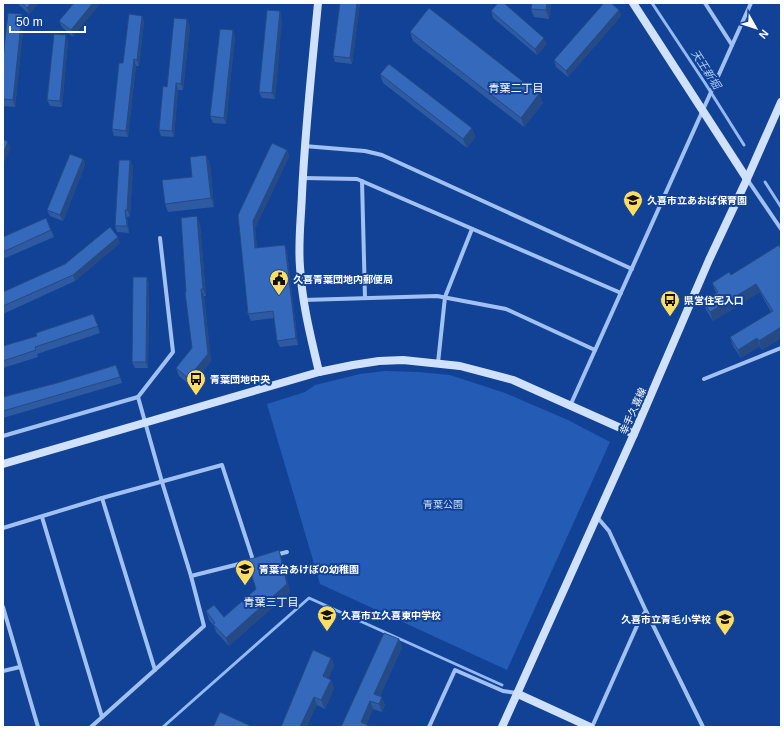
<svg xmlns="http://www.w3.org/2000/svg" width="784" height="730" viewBox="0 0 784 730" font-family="Helvetica,'Noto Sans JP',sans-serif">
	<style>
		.green { fill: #245bb5 }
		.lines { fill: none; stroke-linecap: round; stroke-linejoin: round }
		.stream { stroke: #93baf6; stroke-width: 3 }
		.street { stroke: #a1c1f3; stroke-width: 4 }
		.secondary { stroke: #d0e1fd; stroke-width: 8 }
		.wall { fill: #2e5aa2 }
		.shaded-wall { fill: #254a84 }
		.building { fill: #3569bc; stroke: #254a84 }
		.labels { text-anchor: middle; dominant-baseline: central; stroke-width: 4; stroke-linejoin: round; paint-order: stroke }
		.poi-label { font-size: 10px; font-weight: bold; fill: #fff; stroke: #124296; text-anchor: start }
		.street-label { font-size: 10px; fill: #fff; stroke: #124296 }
		.park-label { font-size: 10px; fill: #c9ddfd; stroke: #124296 }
		.water-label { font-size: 11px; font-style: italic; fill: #adcbfa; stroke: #124296 }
		.neighbourhood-label { font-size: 11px; fill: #fff; stroke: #124296 }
	</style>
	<rect width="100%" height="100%" fill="#124296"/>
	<path class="green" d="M385 371 419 372 450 375 505 393 568 420 610 442 507 670 320 584 267 404 305 392 315 385 360 374Z"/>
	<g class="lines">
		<g class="stream">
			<path d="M652 3 705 83 744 145"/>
			<path d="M765 182 781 207"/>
			<path d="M163 727 309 598 502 685"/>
		</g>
		<g class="street">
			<path d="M705 3 732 45"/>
			<path d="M304 146 365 151 382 155 632 269"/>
			<path d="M303 178 357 179 621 293"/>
			<path d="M747 179 781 229"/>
			<path d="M362 181 365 298"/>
			<path d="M304 300 437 296 506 309 595 350"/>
			<path d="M438 363 445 297 472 229"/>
			<path d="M704 379 781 348"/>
			<path d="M570 406 751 3"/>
			<path d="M3 436 138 397"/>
			<path d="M102 498 155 670"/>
			<path d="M42 517 102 717"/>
			<path d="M597 517 609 531 646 611 703 727"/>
			<path d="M3 528 102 498 222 465 253 560"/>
			<path d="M275 555 287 552"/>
			<path d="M191 576 251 561"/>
			<path d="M3 607 38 727"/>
			<path d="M3 671 20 667"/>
			<path d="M91 727 204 626 191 576 162 482 138 397 173 352 160 238"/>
			<path d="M429 727 455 670 503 691 517 693"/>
			<path d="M592 727 640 619 646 611"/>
		</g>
		<g class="secondary">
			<path d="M318 3C312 67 305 130 302 194 301 219 298 243 300 267 302 303 311 338 319 372"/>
			<path d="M633 3 747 179"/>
			<path d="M3 464 319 372 353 365 379 361 403 360 460 366 513 380 634 434"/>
			<path d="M518 694 590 727"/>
			<path d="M502 727 634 434 709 260 747 179 781 102"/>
		</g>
	</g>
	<g class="wall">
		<path d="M18 3H39L29 14 19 5Z"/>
		<path d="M74 3 73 37 62 27 59 21Z"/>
		<path d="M340 3H360L352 64 335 62 333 56Z"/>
		<path d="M551 3 549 19 534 17 531 9Z"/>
		<path d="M619 10 621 16 568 77 556 67 554 60Z"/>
		<path d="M491 11 547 44 537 55 493 18Z"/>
		<path d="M22 14 24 21 15 107 3 106V58Z"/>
		<path d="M142 16 144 22 139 66H136L128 137 114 136 112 129 123 63Z"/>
		<path d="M282 18 275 99 262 98 259 92Z"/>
		<path d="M190 26 183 90H178L174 137 161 136 159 130 167 87Z"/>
		<path d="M410 32 539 94 543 103 524 127 413 41Z"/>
		<path d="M235 36 226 124 213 123 210 116Z"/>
		<path d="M68 41 62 107 50 106 47 100Z"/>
		<path d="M380 74 472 128 475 137 467 148 383 83Z"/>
		<path d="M287 150 289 157 255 228 257 248 285 245 287 252 298 345 280 347 277 341 274 318 251 321 248 314 238 215Z"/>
		<path d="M206 155 210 164 214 207 168 212 165 204 192 177Z"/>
		<path d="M83 159 85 165 63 221 50 216 47 210Z"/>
		<path d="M130 160 133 167 130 216 127 217 129 233 117 232 115 226Z"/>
		<path d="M200 224 206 296H204L211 361 191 386 179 376 176 368 192 348 186 292Z"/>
		<path d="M51 230 54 237 3 259V237Z"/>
		<path d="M120 243 75 281 3 314V292Z"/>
		<path d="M779 245 781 338 762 350 760 346 741 358 733 346 730 337 771 312 760 292 713 321 706 310 703 301 716 293 712 283 731 275Z"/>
		<path d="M147 277 149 284 148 368H135L132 362Z"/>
		<path d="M93 314 100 333 37 354 38 357 3 368V346L37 336Z"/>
		<path d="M118 371 122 383 3 418V397L57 383Z"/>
		<path d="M282 559 290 592 229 646 216 632 214 626 209 620 206 611 224 617 256 589Z"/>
		<path d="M399 639 402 647 380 696 385 705 382 712 373 709 366 725 369 726V727H341Z"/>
		<path d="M331 658 334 666 328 679 331 680 334 688 325 709 317 705 281 727Z"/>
	</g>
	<g class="shaded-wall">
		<path d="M31 3H39L29 14 27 8Z"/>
		<path d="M93 3H101L73 37 71 30Z"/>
		<path d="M357 3H360L352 64 350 58Z"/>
		<path d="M547 3H551L549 19 546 10Z"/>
		<path d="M619 10 621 16 568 77 566 71Z"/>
		<path d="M280 11 282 18 275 99 272 93Z"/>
		<path d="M22 14 24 21 15 107 13 100Z"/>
		<path d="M142 16 144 22 139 66 137 60Z"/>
		<path d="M187 19 190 26 183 90 181 84Z"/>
		<path d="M233 30 235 36 226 124 224 118Z"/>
		<path d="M66 35 68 41 62 107 60 101Z"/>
		<path d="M544 38 547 44 537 55 535 49Z"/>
		<path d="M134 59 136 66 128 137 126 131Z"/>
		<path d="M176 83 178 90 174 137 172 131Z"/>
		<path d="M539 94 543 103 524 127 521 118Z"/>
		<path d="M472 128 475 137 467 148 463 139Z"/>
		<path d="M8 142 11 148 3 165V153Z"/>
		<path d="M287 150 289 157 255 228 258 255 255 248 253 221Z"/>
		<path d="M206 155 210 164 214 207 211 198Z"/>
		<path d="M83 159 85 165 63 221 60 215Z"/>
		<path d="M130 160 133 167 130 216 127 210Z"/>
		<path d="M125 210 127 217 129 233 127 226Z"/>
		<path d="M197 216 200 224 206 296 203 289Z"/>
		<path d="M118 237 120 243 75 281 73 275Z"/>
		<path d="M285 245 287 252 298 345 296 338Z"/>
		<path d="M147 277 149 284 148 368 146 362Z"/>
		<path d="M756 284 760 292 713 321 710 312Z"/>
		<path d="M201 289 204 296 211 361 191 386 188 378Z"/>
		<path d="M781 327V338L762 350 759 341Z"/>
		<path d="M757 338 760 346 741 358 738 350Z"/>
		<path d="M279 550 282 559 290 592 229 646 226 638Z"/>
		<path d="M399 639 402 647 377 702 374 694Z"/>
		<path d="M331 658 334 666 326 685 323 676Z"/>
		<path d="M331 680 334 688 325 709 321 700Z"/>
		<path d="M314 697 317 705 307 727H300Z"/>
		<path d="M382 697 385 705 382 712 379 704Z"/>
		<path d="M370 701 373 709 365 727 361 722Z"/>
	</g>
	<g class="building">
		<path d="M22 3H31L27 8Z"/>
		<path d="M74 3H93L71 30 59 21Z"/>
		<path d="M340 3H357L350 58 333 56Z"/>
		<path d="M498 3H504L544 38 535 49 491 11Z"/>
		<path d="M532 3H547L546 10 531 9Z"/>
		<path d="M604 3H611L619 10 566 71 554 60Z"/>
		<path d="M429 8 539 94 521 118 410 32Z"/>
		<path d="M267 10 280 11 272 93 259 92Z"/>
		<path d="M8 13 22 14 13 100 3 99V58Z"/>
		<path d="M129 14 142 16 137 60 134 59 126 131 112 129 119 63H123Z"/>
		<path d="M174 18 187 19 181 84 176 83 172 131 159 130 163 86 167 87Z"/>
		<path d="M220 29 233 30 224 118 210 116Z"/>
		<path d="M54 34 66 35 60 101 47 100Z"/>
		<path d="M389 64 472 128 463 139 380 74Z"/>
		<path d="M3 139 8 142 3 153Z"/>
		<path d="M272 143 287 150 253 221 255 248 285 245 296 338 277 341 273 311 248 314 238 215Z"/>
		<path d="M70 154 83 159 60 215 47 210Z"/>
		<path d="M206 155 211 198 165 204 162 180 192 177 190 157Z"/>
		<path d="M119 160H130L127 210H125L127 226H115Z"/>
		<path d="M197 216 203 289H201L208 354 188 378 176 368 192 348 185 292H186L181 218Z"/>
		<path d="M46 218 51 230 3 252V237Z"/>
		<path d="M110 227 118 237 73 275 3 306V292L65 264Z"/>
		<path d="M779 245 781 249V327L759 341 757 338 738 350 730 337 773 311 756 284 710 312 703 301 718 292 712 283 729 272 731 275Z"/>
		<path d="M133 277H147L146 362H132Z"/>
		<path d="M93 314 98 326 35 347 36 350 3 361V346L37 336 36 333Z"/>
		<path d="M116 365 120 377 3 411V397L57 383Z"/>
		<path d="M279 550 287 584 226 638 213 624 215 623 206 611 214 605 224 617 256 589 247 560Z"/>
		<path d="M384 633 399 639 374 694 382 697 379 704 370 701 361 722 369 726 368 727H341Z"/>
		<path d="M313 650 331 658 323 676 331 680 321 700 314 697 300 727H281Z"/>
		<path d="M220 712 253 727H213Z"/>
	</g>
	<defs>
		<symbol id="school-pin" viewBox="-11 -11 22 30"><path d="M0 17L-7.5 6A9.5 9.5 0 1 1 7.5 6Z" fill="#ffdd63" stroke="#124296"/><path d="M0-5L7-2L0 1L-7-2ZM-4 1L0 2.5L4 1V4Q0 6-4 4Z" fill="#111"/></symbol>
		<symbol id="civic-pin" viewBox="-11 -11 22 30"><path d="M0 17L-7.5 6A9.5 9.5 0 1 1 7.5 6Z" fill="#ffdd63" stroke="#124296"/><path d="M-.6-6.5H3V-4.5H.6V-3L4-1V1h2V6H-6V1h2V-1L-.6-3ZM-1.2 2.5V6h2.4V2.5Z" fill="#111"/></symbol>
		<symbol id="bus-pin" viewBox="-11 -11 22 30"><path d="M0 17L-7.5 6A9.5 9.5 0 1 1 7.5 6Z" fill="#ffdd63" stroke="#124296"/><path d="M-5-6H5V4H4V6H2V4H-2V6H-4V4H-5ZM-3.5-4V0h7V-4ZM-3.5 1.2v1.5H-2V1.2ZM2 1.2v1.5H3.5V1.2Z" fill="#111"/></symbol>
	</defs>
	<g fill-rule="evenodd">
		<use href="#school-pin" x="622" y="189" width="22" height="30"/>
		<use href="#civic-pin" x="268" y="268" width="22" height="30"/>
		<use href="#bus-pin" x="659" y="289" width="22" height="30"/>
		<use href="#bus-pin" x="185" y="368" width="22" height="30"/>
		<use href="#school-pin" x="234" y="558" width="22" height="30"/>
		<use href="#school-pin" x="316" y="604" width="22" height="30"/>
		<use href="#school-pin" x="714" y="608" width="22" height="30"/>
	</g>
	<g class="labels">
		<g class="poi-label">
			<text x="647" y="200">久喜市立あおば保育園</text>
			<text x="293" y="279">久喜青葉団地内郵便局</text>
			<text x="684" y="300">県営住宅入口</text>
			<text x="210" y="379">青葉団地中央</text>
			<text x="259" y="569">青葉台あけぼの幼稚園</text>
			<text x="341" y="615">久喜市立久喜東中学校</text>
			<text x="711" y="619" text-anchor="end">久喜市立青毛小学校</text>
		</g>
		<g class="street-label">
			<text transform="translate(633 411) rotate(-66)">幸手久喜線</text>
		</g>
		<g class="park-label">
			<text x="443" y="504">青葉公園</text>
		</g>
		<g class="water-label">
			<text transform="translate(706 69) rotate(57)">天王新堀</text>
		</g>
		<g class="neighbourhood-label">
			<text x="516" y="88">青葉二丁目</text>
			<text x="271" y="602">青葉三丁目</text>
		</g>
	</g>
	<rect width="784" height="730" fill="none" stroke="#ffffff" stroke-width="8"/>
	<g transform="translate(756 28) rotate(129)" stroke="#124296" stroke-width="3" paint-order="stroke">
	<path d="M0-3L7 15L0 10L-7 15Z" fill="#ffffff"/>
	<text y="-6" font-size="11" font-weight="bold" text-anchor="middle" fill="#ffffff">N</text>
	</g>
	<path d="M10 26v6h75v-6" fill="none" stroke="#ffffff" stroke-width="2"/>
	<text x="16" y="26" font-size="12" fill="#ffffff" stroke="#124296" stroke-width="3" paint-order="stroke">50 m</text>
</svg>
